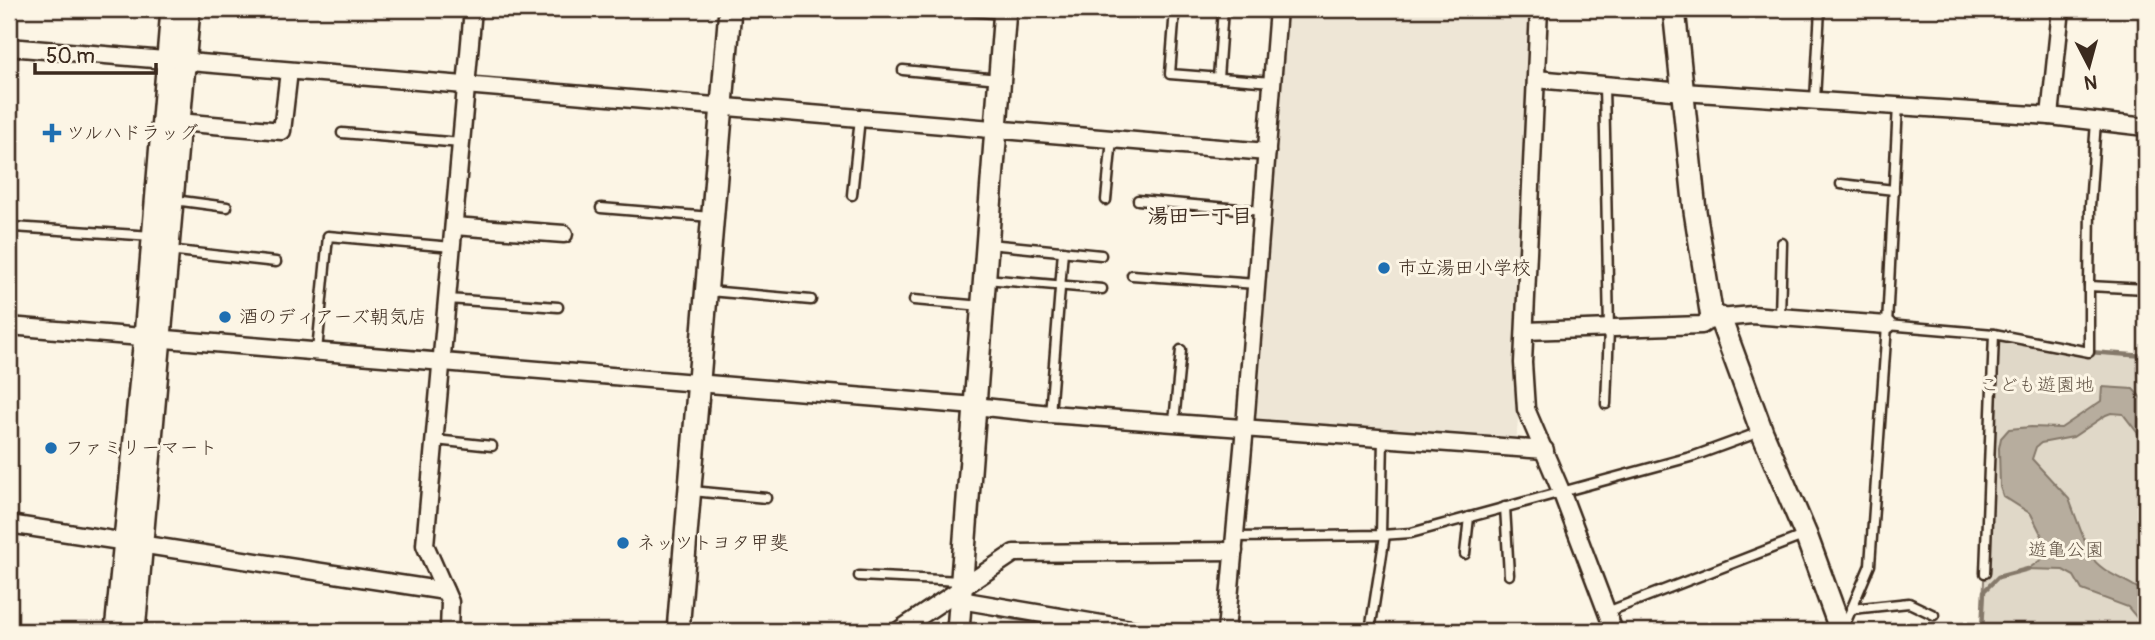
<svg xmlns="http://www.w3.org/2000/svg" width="2155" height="640" viewBox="0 0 2155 640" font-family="Pangolin,'Klee One',sans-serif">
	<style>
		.built { fill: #eee6d6 }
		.green { fill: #e0d8c8; stroke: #8e8173; stroke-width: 2 }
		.water { fill: #b7ad9e; stroke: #85796b; stroke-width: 2 }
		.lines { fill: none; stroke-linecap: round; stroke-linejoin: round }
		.stream { stroke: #85796b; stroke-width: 4.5 }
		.lane-casing { stroke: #3b2a1e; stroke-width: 13 }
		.street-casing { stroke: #3b2a1e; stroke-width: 21 }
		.secondary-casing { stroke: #3b2a1e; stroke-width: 26 }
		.lane { stroke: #fcf5e5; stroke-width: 8 }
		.street { stroke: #fcf5e5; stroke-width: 16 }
		.secondary { stroke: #fcf5e5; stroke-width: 21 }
		.poi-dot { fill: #1f6fb2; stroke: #fcf5e5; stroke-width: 2.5 }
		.labels { text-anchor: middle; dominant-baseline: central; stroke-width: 6; stroke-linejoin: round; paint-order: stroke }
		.poi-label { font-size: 19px; fill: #3b2a1e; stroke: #fcf5e5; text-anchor: start }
		.park-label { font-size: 19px; fill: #645648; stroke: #fcf5e5 }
		.neighbourhood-label { font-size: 21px; font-weight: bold; fill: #3b2a1e; stroke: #fcf5e5 }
	</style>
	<rect width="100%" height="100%" fill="#fcf5e5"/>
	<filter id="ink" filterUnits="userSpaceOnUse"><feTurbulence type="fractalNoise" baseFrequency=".0143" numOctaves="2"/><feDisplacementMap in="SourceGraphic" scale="14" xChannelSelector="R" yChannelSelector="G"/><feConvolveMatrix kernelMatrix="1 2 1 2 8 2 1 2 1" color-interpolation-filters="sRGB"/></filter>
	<g filter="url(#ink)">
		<path class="built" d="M1286 9H1534L1525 330 1516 445 1256 427Z"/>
		<path class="green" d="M1994 334 2089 352 2146 356V631H1982Z"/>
		<path class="water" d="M2102 387 2133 389 2146 403V444L2123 414 2111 413 2106 415 2073 437 2041 443 2036 447 2032 459 2069 499 2090 555C2103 575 2128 579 2146 594V631H2138V619L2128 607 2082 590 2074 576 2063 570 2028 569 2046 556 2047 546 2031 514 2003 496 2000 487 1999 448 2001 438 2009 429 2031 427 2061 428 2101 401Z"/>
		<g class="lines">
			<g class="stream">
				<path d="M2089 352 2146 356"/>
				<path d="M999 616 1090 631"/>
				<path d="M1982 631 1984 591 1998 577 2028 569"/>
			</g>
			<defs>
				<g id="lane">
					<path d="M953 9 1002 14"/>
					<path d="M1175 9 1170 74 1272 82"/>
					<path d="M903 70 999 79"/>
					<path d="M1218 78 1223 9"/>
					<path d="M1604 85 1609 329 1606 404"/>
					<path d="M1815 100 1820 9"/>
					<path d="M342 133 461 143"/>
					<path d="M1841 184 1894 190"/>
					<path d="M852 195 860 118"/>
					<path d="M174 200 227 207"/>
					<path d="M1106 200 1112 139"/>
					<path d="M1138 200 1262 211"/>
					<path d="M601 208 711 217"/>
					<path d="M13 227 153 236"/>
					<path d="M989 244 1101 255"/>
					<path d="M168 250 276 262"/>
					<path d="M1132 275 1256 284"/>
					<path d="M986 279 1102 289"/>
					<path d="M2089 286 2090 206 2096 121"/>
					<path d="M709 291 811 300"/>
					<path d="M448 299 558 307"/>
					<path d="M914 300 982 306"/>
					<path d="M1780 317 1782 243"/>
					<path d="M1887 325 1994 334 2089 352V286L2146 289"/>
					<path d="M317 351 328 236 452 247"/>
					<path d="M1050 414 1063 251"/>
					<path d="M1174 422 1181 350"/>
					<path d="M435 440 492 446"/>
					<path d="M692 491 766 498"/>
					<path d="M1505 507 1509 575"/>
					<path d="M1381 535 1383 438"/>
					<path d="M1235 537 1381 535 1411 533 1694 456 1760 432"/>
					<path d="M1465 554 1469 517"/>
					<path d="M1985 573 1994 334"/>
					<path d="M859 576 961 581"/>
					<path d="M1852 609 1909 603 1934 615"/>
					<path d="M1607 612 1803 536"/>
					<path d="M1843 629 1870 565 1887 325 1898 105"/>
					<path d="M1370 631 1385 535"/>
				</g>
				<g id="street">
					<path d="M1539 9 1523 363 1526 409 1561 491 1614 631"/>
					<path d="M9 47 1267 152"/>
					<path d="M1536 79 1683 92 2050 116 2146 127"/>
					<path d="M2050 116 2061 9"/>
					<path d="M179 122 282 131 289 71"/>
					<path d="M454 226 564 234"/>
					<path d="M1720 318 1752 315 1887 325"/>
					<path d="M9 326 975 406 1050 414 1545 450"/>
					<path d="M1525 331 1702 325 1712 318"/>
					<path d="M9 524 445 591"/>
					<path d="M960 600 1143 631"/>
					<path d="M449 631 450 602 425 545 473 9"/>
					<path d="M898 631 1014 553 1234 551"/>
					<path d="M1226 631 1245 427 1278 9"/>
				</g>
				<g id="secondary">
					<path d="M1674 9 1695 211 1712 318H1720L1762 432 1806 535 1841 631"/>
					<path d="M116 631 145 337 172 9"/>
					<path d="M134 631 189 9"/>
					<path d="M678 631 730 9"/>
					<path d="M958 631 1005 9"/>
				</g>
			</defs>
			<use href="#lane" class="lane-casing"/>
			<use href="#street" class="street-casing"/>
			<use href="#secondary" class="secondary-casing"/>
			<use href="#lane" class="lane"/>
			<use href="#street" class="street"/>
			<use href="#secondary" class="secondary"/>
		</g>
	</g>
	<g class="poi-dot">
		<path d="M48.5 122.5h7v7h7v7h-7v7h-7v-7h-7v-7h7z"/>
		<circle cx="1384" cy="268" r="7"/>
		<circle cx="225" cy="317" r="7"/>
		<circle cx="51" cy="448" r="7"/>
		<circle cx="623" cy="543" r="7"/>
	</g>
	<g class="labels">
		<g class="poi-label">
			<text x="66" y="133">ツルハドラッグ</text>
			<text x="1398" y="268">市立湯田小学校</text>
			<text x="239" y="317">酒のディアーズ朝気店</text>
			<text x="65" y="448">ファミリーマート</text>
			<text x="637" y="543">ネッツトヨタ甲斐</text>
		</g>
		<g class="park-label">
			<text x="2037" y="385">こども遊園地</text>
			<text x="2066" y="550">遊亀公園</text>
		</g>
		<g class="neighbourhood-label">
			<text x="1200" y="216">湯田一丁目</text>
		</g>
	</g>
	<rect width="2155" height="640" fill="none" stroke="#fcf5e5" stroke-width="35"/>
	<rect x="18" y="18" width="2120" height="605" fill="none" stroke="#3b2a1e" stroke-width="2.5" filter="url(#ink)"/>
	<g transform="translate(2089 66) rotate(174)" stroke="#fcf5e5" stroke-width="5" paint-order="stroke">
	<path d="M0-5L12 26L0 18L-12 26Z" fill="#3b2a1e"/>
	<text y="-10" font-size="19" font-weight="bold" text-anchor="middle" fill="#3b2a1e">N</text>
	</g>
	<path d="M35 63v10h121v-10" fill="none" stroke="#3b2a1e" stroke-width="3.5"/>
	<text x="46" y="63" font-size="21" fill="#3b2a1e" stroke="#fcf5e5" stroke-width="5" paint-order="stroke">50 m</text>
</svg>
